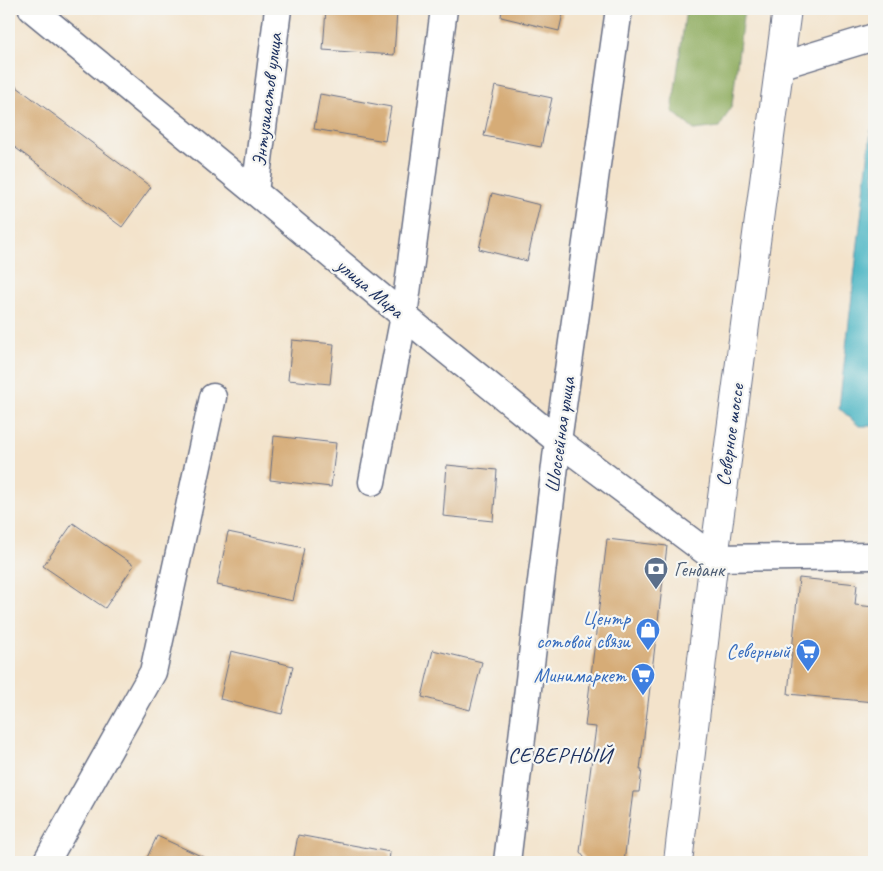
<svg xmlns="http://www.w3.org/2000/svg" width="883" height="871" viewBox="0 0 883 871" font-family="Caveat,sans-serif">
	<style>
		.forest { fill: #8caa5c; stroke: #546c5d }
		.water { fill: #47b4c2; stroke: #317290 }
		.building { fill: #d6ac77 }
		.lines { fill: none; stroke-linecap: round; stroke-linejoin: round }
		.minor-casing { stroke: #676e84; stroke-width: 29 }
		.major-casing { stroke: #676e84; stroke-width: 30 }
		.minor { stroke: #fff; stroke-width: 26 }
		.major { stroke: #fff; stroke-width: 28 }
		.labels { text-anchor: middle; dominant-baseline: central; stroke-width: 4.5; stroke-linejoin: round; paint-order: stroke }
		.street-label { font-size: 20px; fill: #1b2f5e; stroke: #f6f6f2 }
		.service-label { font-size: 20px; fill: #4e5e75; stroke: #f6f6f2; text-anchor: start }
		.shop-label { font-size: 20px; fill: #366cbe; stroke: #f6f6f2; text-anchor: end }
		.quarter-label { font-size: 22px; letter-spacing: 1px; fill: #1b2f5e; stroke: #f6f6f2 }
	</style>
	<rect width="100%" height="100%" fill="#f6f6f2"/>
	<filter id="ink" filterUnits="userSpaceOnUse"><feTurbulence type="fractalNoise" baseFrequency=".02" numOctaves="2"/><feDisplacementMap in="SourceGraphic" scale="10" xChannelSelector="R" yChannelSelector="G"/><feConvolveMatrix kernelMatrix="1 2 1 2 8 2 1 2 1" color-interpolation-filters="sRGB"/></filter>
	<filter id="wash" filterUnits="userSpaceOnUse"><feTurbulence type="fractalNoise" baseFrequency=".0096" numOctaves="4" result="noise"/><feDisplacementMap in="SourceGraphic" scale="20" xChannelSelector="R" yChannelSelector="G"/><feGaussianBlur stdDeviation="1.12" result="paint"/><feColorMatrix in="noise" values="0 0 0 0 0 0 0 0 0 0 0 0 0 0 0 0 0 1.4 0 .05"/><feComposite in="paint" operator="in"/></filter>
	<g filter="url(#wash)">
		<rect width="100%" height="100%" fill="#f3e3cb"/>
		<path class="forest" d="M686 9H744L732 105 720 127 694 130 672 111Z"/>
		<path class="water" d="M874 124V426H859L839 408 871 131Z"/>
		<g id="blocks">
			<g class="building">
				<path d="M326 9H344L397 12 394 55 323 50Z"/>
				<path d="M502 9H564L559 31 501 17Z"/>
				<path d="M9 81 151 187 122 227 9 143Z"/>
				<path d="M495 86 552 98 541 147 484 136Z"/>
				<path d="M320 94 391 107 385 141 314 129Z"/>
				<path d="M492 193 540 205 527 261 479 249Z"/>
				<path d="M292 340 334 344 330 384 288 380Z"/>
				<path d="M274 436 336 443 331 487 270 480Z"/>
				<path d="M447 465 497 470 493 521 443 516Z"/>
				<path d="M73 523 134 565 105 608 43 566Z"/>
				<path d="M228 532 304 548 293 601 217 585Z"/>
				<path d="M607 539 667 546 640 770H642L639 792H633L624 862H588L580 852 596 727 585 726Z"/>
				<path d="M799 578 857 584 855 605 874 607V702L788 694Z"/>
				<path d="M433 650 482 662 470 710 422 697Z"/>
				<path d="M231 651 293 666 282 714 220 699Z"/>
				<path d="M298 835 390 852 389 862H293Z"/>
				<path d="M157 836 214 862H145Z"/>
			</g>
		</g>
	</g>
	<g filter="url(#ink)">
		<use href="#blocks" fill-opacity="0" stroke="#676e84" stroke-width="1"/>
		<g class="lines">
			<defs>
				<g id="minor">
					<path d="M32 9 255 192 404 316 558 441 714 558 874 556"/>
					<path d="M779 66 874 37"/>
					<path d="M255 192 278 9"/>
					<path d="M372 482 404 316 444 9"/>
					<path d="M46 862 153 672 213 397"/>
					<path d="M507 862 558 441 619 9"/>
				</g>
				<path id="major" d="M678 862 714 558 787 9"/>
			</defs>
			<use href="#minor" class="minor-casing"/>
			<use href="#major" class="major-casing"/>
			<use href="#minor" class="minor"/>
			<use href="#major" class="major"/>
		</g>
	</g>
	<defs>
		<symbol id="bank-pin" viewBox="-11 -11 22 30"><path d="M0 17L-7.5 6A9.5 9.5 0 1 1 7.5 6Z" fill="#5c6f8a" stroke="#f6f6f2"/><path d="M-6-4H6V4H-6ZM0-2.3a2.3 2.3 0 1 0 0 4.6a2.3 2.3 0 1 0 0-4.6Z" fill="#fff"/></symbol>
		<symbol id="shop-pin" viewBox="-11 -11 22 30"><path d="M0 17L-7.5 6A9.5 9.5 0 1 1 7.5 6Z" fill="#3f7fe0" stroke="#f6f6f2"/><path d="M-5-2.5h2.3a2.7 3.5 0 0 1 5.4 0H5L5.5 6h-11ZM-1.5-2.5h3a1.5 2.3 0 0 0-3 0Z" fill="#fff"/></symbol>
		<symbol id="supermarket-pin" viewBox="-11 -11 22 30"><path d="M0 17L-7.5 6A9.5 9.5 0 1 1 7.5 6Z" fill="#3f7fe0" stroke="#f6f6f2"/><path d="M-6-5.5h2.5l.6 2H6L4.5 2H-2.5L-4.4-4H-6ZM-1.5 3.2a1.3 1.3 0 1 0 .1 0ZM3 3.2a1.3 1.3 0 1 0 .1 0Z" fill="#fff"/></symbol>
	</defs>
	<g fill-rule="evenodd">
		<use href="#bank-pin" x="642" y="555" width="28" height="38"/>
		<use href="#shop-pin" x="634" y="616" width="28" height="38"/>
		<use href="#supermarket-pin" x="794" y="637" width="28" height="38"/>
		<use href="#supermarket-pin" x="629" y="661" width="28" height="38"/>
	</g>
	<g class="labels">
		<g class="street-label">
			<text transform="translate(267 100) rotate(-83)">Энтузиастов улица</text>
			<text transform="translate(370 288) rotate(40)">улица Мира</text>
			<text transform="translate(560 435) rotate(-82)">Шоссейная улица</text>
			<text transform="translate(730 435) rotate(-82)">Северное шоссе</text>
		</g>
		<g class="service-label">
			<text x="674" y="569">Генбанк</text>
		</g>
		<g class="shop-label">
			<text x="630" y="618">Центр<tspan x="630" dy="23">сотовой связи</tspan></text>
			<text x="790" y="651">Северный</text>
			<text x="626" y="675">Минимаркет</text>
		</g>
		<g class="quarter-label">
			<text x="560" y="755">СЕВЕРНЫЙ</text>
		</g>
	</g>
	<rect width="883" height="871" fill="none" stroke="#f6f6f2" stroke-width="30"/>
</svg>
